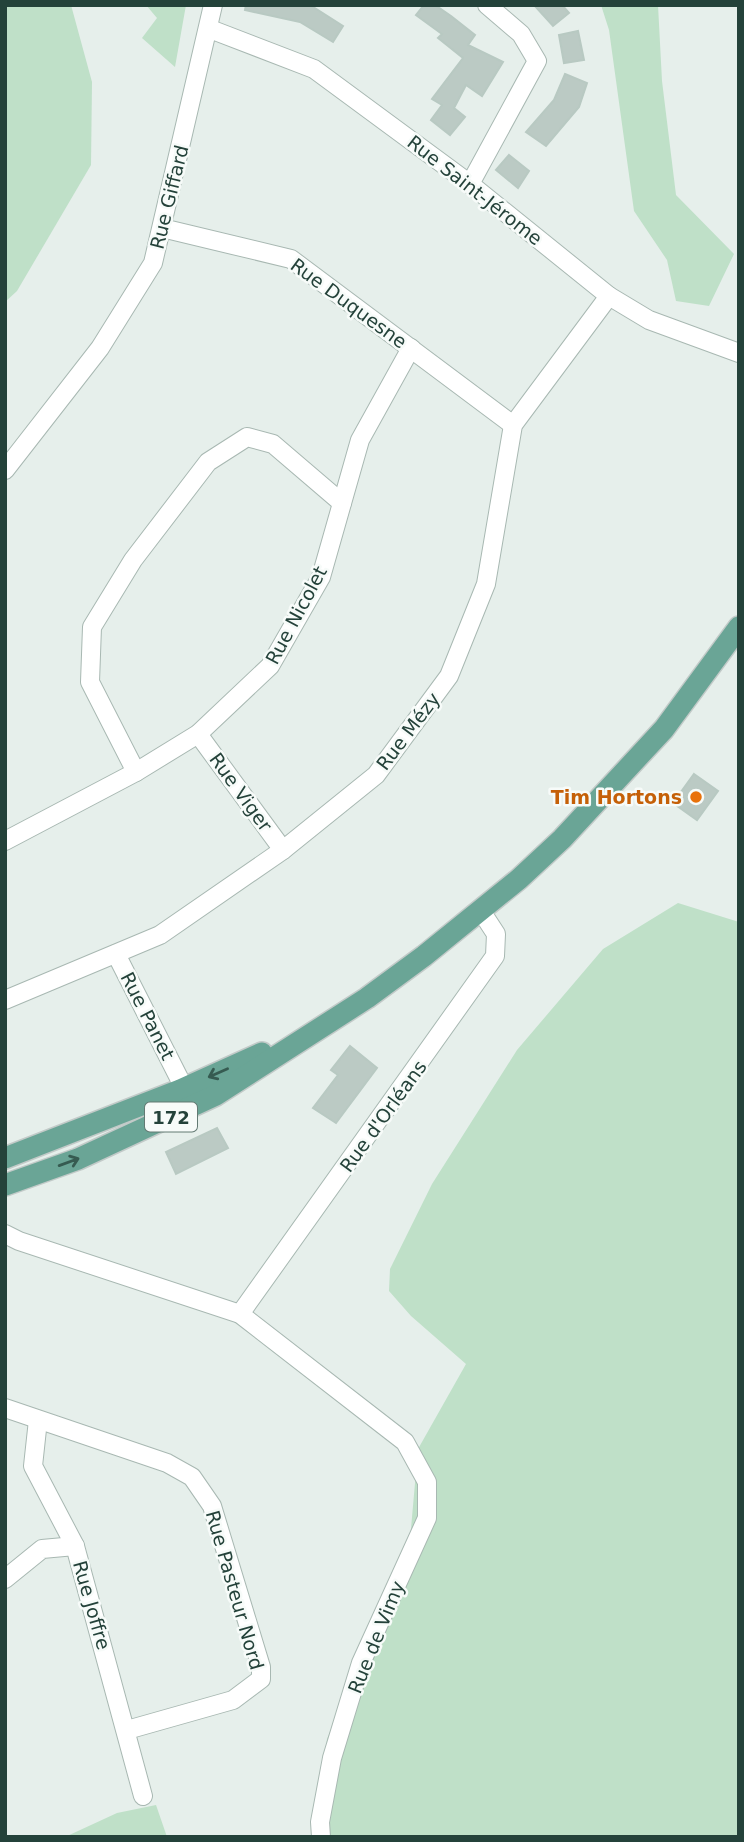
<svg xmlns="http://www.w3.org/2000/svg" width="744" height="1842" viewBox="0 0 744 1842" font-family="'DejaVu Sans',sans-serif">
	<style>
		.green { fill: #bfe0c8 }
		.building { fill: #bbcac4; stroke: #b8c9c2; stroke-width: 2 }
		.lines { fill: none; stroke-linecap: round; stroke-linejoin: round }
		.minor-casing { stroke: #a8b8b2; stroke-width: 20 }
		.major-casing { stroke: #c2cac8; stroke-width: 24 }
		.minor { stroke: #fff; stroke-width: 18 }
		.major { stroke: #6aa596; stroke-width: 21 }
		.oneway { stroke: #365b51 }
		.food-dot { fill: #e8710a; stroke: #f7fbf9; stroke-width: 2.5 }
		.labels { text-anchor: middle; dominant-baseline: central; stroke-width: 5; stroke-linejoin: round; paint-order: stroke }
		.shield { fill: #f7fbf9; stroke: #637a73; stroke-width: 2 }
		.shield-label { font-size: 18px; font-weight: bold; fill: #24423a }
		.street-label { font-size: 19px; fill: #24423a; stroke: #f7fbf9 }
		.food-label { font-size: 19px; font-weight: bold; fill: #c56008; stroke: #f7fbf9; text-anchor: end }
	</style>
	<rect width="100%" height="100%" fill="#e6efeb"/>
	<g class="green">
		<path d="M5 5H71L92 82 91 165 17 291 5 302Z"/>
		<path d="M146 5H186L175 67 142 38 157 18Z"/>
		<path d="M601 5H658L662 81 676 195 734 254 709 306 676 301 667 260 634 211 609 30Z"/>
		<path d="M678 903 739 922V1837H320L318 1824 327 1739 410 1540 418 1449 466 1364 411 1316 389 1291 390 1269 432 1184 517 1050 603 949Z"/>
		<path d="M156 1805 167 1837H65L117 1813Z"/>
	</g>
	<g class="building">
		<path d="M246 5H310L343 26 333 42 300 22 245 10Z"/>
		<path d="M424 5H435L451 16 475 35 468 45 503 62 482 96 466 85 454 108 465 117 450 135 431 120 442 105 432 99 463 58 438 38 442 34 416 15Z"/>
		<path d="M534 5H562L569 13 553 26Z"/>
		<path d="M578 31 584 60 564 63 559 35Z"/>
		<path d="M565 74 587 83 579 107 546 146 526 132 554 100Z"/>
		<path d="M509 155 529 171 518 188 496 170Z"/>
		<path d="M694 774 718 791 697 820 673 803Z"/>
		<path d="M350 1046 377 1068 336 1123 313 1108 338 1075 331 1070Z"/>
		<path d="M217 1128 228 1148 176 1174 166 1152Z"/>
	</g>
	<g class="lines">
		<defs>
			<g id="minor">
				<path d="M210 29 314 69 470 184 609 296 649 320 739 353"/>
				<path d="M470 184 537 61 521 34 487 5"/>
				<path d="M162 228 291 259 513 425"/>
				<path d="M5 470 100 348 153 263 213 5"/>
				<path d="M198 734 283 850"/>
				<path d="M136 772 90 682 92 627 133 560 208 462 247 437 273 444 342 503"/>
				<path d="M5 841 136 772 198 734 270 666 321 577 360 440 411 348"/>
				<path d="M116 954 179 1078"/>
				<path d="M5 1000 160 935 283 850 376 775 449 676 486 584 513 425 609 296"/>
				<path d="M5 1234 19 1241 240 1314 405 1442 427 1482V1518L361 1663 332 1758 320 1822 321 1837"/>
				<path d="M240 1314 495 956 496 934 481 911"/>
				<path d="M5 1408 167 1463 192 1477 212 1506 261 1667V1679L233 1700 127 1730"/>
				<path d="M38 1420 33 1466 75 1546 143 1796"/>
				<path d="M5 1579 42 1549 75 1546"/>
			</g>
			<g id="major">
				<path d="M5 1158 180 1090 262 1053"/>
				<path d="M5 1185 78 1159 216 1095 367 998 424 956 519 879 562 839 664 729 739 627"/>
			</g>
		</defs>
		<use href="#minor" class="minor-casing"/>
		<use href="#major" class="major-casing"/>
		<use href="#minor" class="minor"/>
		<use href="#major" class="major"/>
	</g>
	<defs><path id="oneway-shaft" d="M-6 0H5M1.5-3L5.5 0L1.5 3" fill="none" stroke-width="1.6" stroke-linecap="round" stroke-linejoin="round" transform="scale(1.75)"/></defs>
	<g class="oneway">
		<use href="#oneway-shaft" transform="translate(218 1073) rotate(156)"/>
		<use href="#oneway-shaft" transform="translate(69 1162) rotate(-20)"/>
	</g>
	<circle class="food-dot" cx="696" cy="797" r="7"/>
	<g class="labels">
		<rect class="shield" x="145" y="1102.5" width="52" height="29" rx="5"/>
		<g class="shield-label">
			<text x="171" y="1117">172</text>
		</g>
		<g class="street-label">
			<text transform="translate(475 190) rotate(38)">Rue Saint-Jérome</text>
			<text transform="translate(169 197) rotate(-76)">Rue Giffard</text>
			<text transform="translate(349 303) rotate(36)">Rue Duquesne</text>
			<text transform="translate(296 615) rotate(-62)">Rue Nicolet</text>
			<text transform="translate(408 731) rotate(-53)">Rue Mézy</text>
			<text transform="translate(241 792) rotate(54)">Rue Viger</text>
			<text transform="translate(148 1016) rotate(63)">Rue Panet</text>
			<text transform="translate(383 1116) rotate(-54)">Rue d'Orléans</text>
			<text transform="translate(235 1590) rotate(74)">Rue Pasteur Nord</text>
			<text transform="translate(92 1605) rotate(74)">Rue Joffre</text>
			<text transform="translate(376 1637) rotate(-68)">Rue de Vimy</text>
		</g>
		<g class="food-label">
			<text x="682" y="797">Tim Hortons</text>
		</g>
	</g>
	<rect width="744" height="1842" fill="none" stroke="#24423a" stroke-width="14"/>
</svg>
